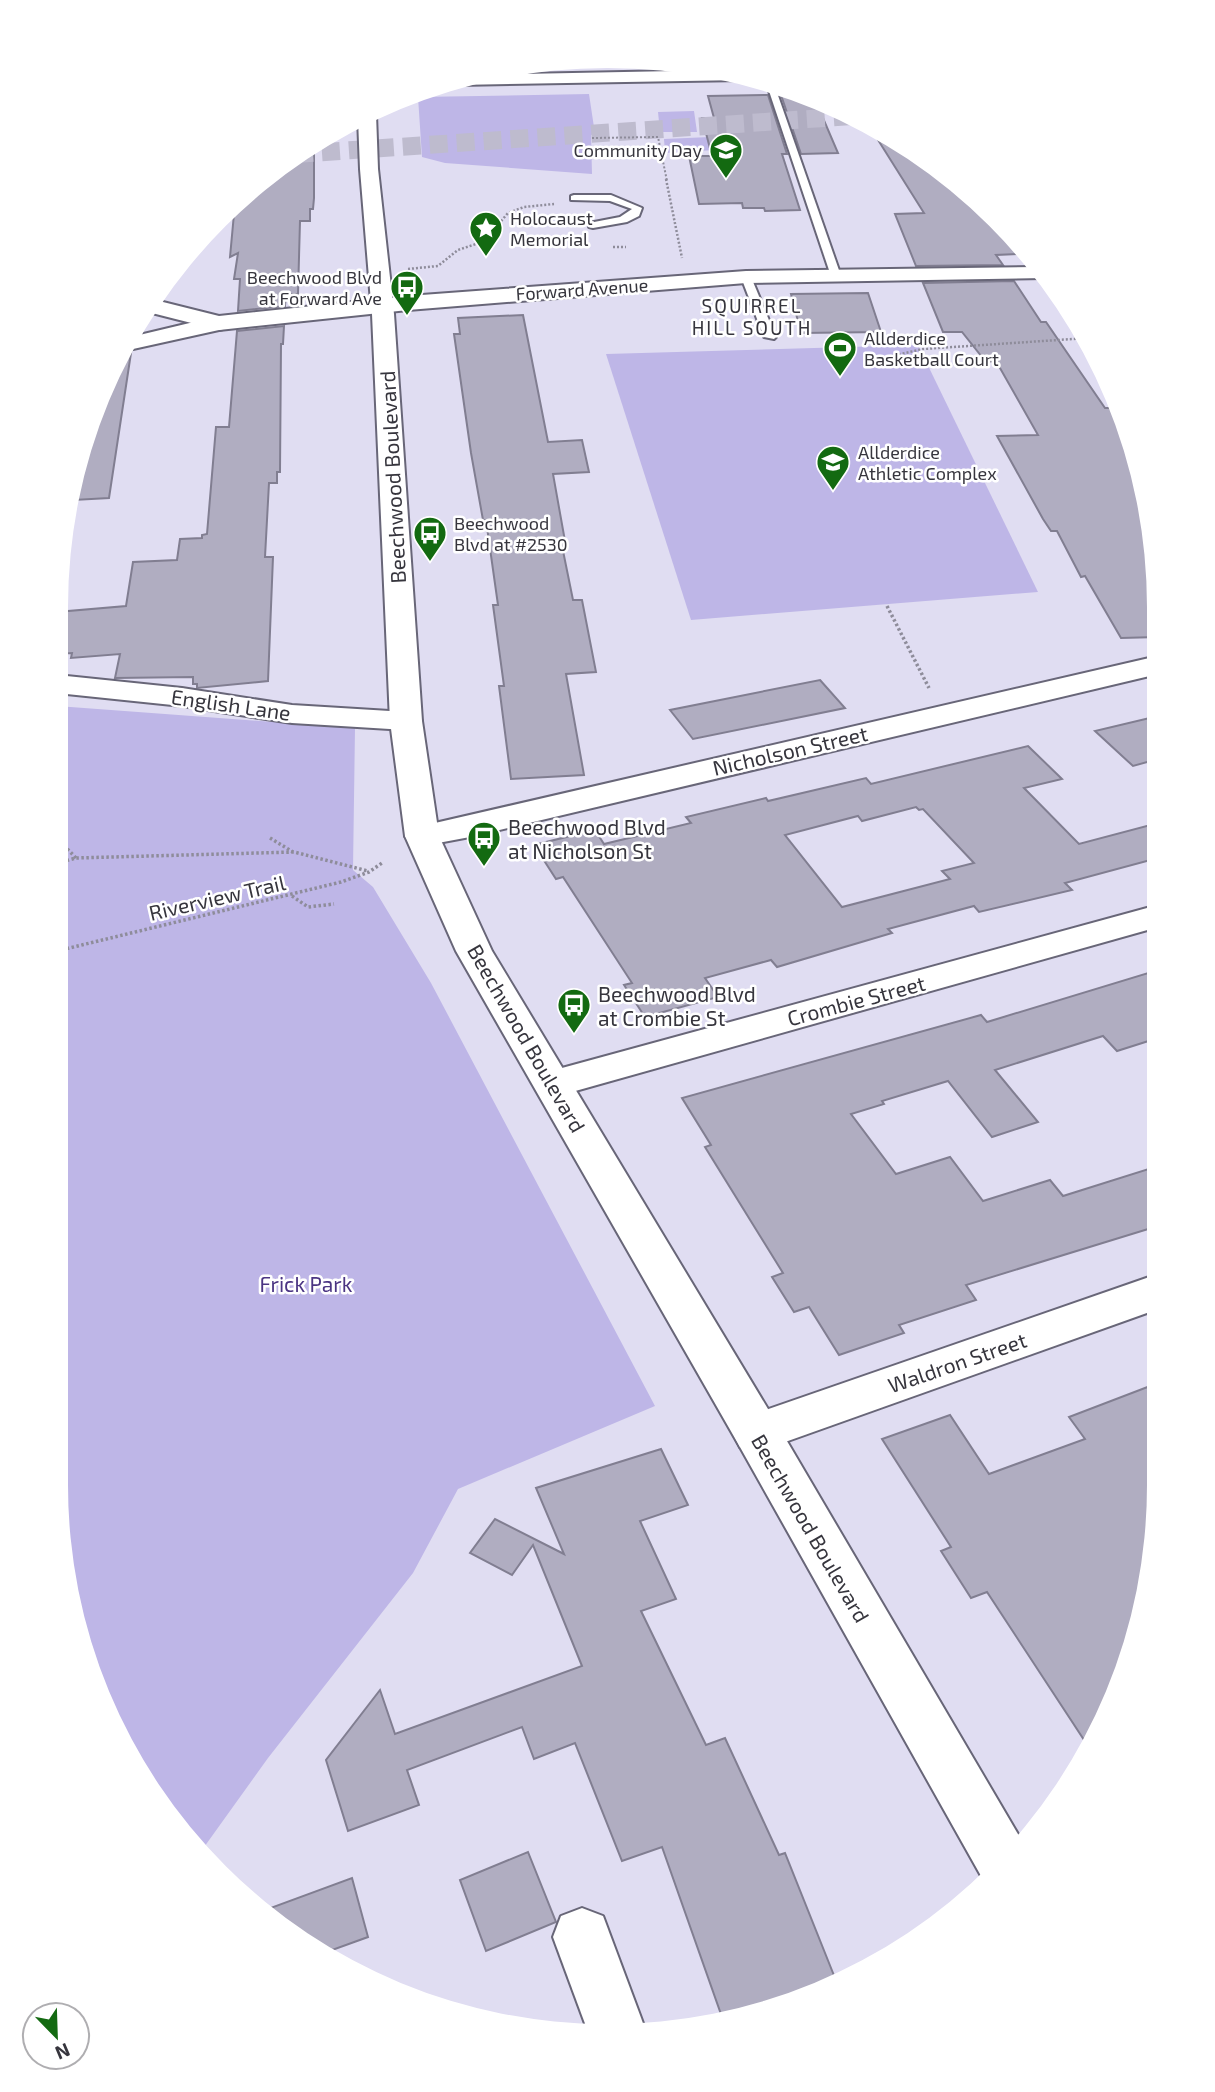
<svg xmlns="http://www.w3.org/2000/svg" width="1215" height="2092" viewBox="0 0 1215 2092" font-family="'Exo 2',sans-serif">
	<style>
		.green { fill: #beb6e7 }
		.building { fill: #b0adc1; stroke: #817e91; stroke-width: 2; fill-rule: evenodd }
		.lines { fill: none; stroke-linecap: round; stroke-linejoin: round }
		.motorway-tunnel { stroke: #bebbce; stroke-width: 18; stroke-dasharray: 18 9; stroke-linecap: butt }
		.service-casing { stroke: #686678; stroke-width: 4 }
		.minor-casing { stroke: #686678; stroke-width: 4 }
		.tertiary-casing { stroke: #686678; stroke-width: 4 }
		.secondary-casing { stroke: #686678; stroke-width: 4 }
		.path-far2 { stroke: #8e8c9a; stroke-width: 2; stroke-dasharray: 2 2; stroke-linecap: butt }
		.path-far1 { stroke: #8e8c9a; stroke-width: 2.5; stroke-dasharray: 2 2; stroke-linecap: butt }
		.path { stroke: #8e8c9a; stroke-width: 3.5; stroke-dasharray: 2.5 2.5; stroke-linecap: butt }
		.service { fill: #fff; fill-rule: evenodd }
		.minor { fill: #fff; fill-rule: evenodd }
		.tertiary { fill: #fff; fill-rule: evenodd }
		.secondary { fill: #fff; fill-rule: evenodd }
		.labels { text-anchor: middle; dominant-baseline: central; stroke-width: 5; stroke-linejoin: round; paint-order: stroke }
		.far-poi-label { font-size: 18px; fill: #36353d; stroke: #fff; text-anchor: start }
		.far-street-label { font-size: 18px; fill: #36353d; stroke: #fff }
		.far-neighbourhood-label { font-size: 19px; letter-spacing: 2px; fill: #36353d; stroke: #fff }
		.street-label { font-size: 21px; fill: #36353d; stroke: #fff }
		.poi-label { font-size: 21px; fill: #36353d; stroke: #fff; text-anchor: start }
		.park-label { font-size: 21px; fill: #4b3583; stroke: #fff }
	</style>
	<rect width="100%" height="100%" fill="#e0ddf2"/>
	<g class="green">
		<path d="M589 94 595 134 591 135 592 174 445 163 422 157 418 97Z"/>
		<path d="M694 111 697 132H660L658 112Z"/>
		<path d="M733 136 765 147 665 153 664 139Z"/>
		<path d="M918 345 1038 592 691 620 606 354Z"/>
		<path d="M57 706 355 728 353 870 373 887 431 983 655 1406 458 1489 413 1573 268 1758 202 1850 170 1820 85 1661 56 1485Z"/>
	</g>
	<g class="building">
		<path d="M807 94 814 97 838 153 801 154 781 95Z"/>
		<path d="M768 95 787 154H782L800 210 765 211 764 208H743L742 203 699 204 689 156H712L702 118H714L708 96Z"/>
		<path d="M868 124 914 149 991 213 1021 254 996 255 1003 265 916 266 895 214 924 213Z"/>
		<path d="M314 142V198L313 209H310V221H300L298 294H286L285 306 238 311 240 279H234L238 253 230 257 235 203 301 149Z"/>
		<path d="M1014 281 1041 322H1046L1105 408H1110L1132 441 1158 571V637L1121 638 1085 576 1081 577 1057 531H1051L1043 519 997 436 1038 435 996 361 986 362 962 332H943L923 283Z"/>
		<path d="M868 293 881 332 801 333 791 294Z"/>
		<path d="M523 315 548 442 582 440 589 472 553 474 565 541H561L573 600H582L596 672 566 674 584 775 511 779 499 686H504L493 605H498L486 520H483L471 453 454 334H460L458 318Z"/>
		<path d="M284 326 283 344H281L280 472H277V483H269L265 557H273L268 681 197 688V684H193V677L115 678 120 654 71 658 72 653 57 654V612L126 606 133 562 177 560 180 539 202 538V535L207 534 216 427H229L237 331Z"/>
		<path d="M123 353H131L109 498 74 500 87 426Z"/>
		<path d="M820 680 845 708 693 739 670 710Z"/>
		<path d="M1158 716V759L1133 766 1095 731Z"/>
		<path d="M1028 746 1062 779 1024 788 1079 844 1158 823V858L1065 883 1072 890 979 912 974 906 888 929 892 933 777 967 771 960 705 978 718 997 645 1017 624 985 632 983 563 877 556 879 534 845 595 830 604 844 691 823 686 817 766 798 768 801 866 778 871 784ZM916 807 919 810 923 809 974 863 942 871 950 879 842 907 785 835 858 816 862 821Z"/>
		<path d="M1158 970V1038L1117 1051 1103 1036 995 1070 1038 1122 992 1137 948 1081 882 1101 884 1104 851 1114 896 1174 950 1157 983 1201 1050 1180 1063 1196 1158 1166V1226L966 1285 976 1300 899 1325 904 1333 839 1355 809 1307 794 1312 772 1277 783 1273 705 1147 711 1145 682 1098 981 1015 987 1022Z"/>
		<path d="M1158 1383V1521L1130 1662 1088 1746 987 1592 971 1598 941 1551 951 1547 882 1439 950 1415 989 1474 1085 1439 1069 1417Z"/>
		<path d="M661 1449 688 1505 640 1521 676 1599 641 1611 706 1745 725 1738 779 1855 785 1853 837 1983 818 1994 722 2017 662 1847 622 1861 575 1743 534 1759 522 1727 407 1770 419 1805 348 1831 326 1760 380 1690 395 1734 582 1666 533 1545 512 1575 470 1553 495 1519 564 1554 536 1488Z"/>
		<path d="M528 1852 556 1922 486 1951 460 1880Z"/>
		<path d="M352 1878 368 1937 324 1953 301 1943 265 1910Z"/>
	</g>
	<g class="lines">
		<path class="motorway-tunnel" d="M295 154 853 116"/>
		<defs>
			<g id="service">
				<path d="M766 82 774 84 841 276 840 278 831 276Z"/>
				<path d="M574 195H611L642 208 639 216 627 222 593 228 589 227V223L620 217 632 209 610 201 571 200V196Z"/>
				<path d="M746 274 751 277 776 337 774 339 764 337 741 277Z"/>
			</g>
			<g id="minor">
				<path d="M151 299 227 318 230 323 227 328 219 330 144 311Z"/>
				<path d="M1158 656V674L470 837 422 846 410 843 405 836 410 829 422 826Z"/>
				<path d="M57 675 182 688 292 705 406 712 417 714 422 721 417 728 406 730 292 723 182 706 57 693Z"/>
				<path d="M1158 905V927L554 1097 540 1094 534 1084 540 1074Z"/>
				<path d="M1158 1274V1309L757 1452 740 1447 733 1433 740 1419Z"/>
				<path d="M582 1908 603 1916 647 2034 587 2029 553 1937 561 1916Z"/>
			</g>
			<g id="tertiary">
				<path d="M727 70 750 77 743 80 457 85 450 82 473 75Z"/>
				<path d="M373 110 376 114 378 169 394 314 422 721 439 836 492 951 774 1419 1022 1841 985 1883 740 1447 456 951 405 836 390 721 372 314 360 169 358 118Z"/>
			</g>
			<path id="secondary" d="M1035 267 1044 278 746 283 408 310 219 330 124 351 131 337 219 316 408 296 746 271Z"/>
		</defs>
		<use href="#service" class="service-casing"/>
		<use href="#minor" class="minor-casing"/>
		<use href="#tertiary" class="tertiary-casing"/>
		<use href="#secondary" class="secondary-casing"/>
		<path class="path-far2" d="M592 138 658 137 667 181"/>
		<g class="path-far1">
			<path d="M666 179 682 258"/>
			<path d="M613 247H626"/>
			<path d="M408 269 438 266 458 250 488 240 499 232 502 220 508 213 524 207 554 204"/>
			<path d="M887 357 923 349 1088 338"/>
		</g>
		<g class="path">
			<path d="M887 606 929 688"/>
			<path d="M57 838 76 858"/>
			<path d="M270 838 293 852"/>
			<path d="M57 863 76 858 294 852 368 871"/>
			<path d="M292 896 308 907 334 904"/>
			<path d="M57 951 341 882 369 872 382 863"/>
		</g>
		<use href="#service" class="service"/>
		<use href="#minor" class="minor"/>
		<use href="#tertiary" class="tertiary"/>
		<use href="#secondary" class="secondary"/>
	</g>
	<defs>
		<symbol id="school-pin" viewBox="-11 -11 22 30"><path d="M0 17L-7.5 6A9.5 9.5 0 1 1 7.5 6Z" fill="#136a11" stroke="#fff"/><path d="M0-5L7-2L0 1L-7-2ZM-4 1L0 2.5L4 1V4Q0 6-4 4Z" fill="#fff"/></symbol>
		<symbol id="sight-pin" viewBox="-11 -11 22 30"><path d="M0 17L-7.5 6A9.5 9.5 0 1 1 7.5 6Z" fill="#136a11" stroke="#fff"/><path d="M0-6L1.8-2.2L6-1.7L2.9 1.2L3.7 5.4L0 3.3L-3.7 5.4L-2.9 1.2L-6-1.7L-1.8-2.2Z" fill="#fff"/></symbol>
		<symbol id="bus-pin" viewBox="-11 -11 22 30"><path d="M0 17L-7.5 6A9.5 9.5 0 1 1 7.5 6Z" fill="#136a11" stroke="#fff"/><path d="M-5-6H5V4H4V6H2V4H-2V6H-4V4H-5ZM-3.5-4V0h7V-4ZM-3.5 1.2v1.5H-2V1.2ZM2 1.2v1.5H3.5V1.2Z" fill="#fff"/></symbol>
		<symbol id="stadium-pin" viewBox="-11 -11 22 30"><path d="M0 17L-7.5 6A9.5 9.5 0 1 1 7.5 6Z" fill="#136a11" stroke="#fff"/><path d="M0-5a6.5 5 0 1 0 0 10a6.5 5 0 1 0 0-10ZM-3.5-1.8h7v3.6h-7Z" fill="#fff"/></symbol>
	</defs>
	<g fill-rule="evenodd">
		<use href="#school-pin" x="707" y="131" width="38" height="52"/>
		<use href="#sight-pin" x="467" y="209" width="38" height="52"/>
		<use href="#bus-pin" x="388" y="268" width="38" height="52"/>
		<use href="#stadium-pin" x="821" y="329" width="38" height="52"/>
		<use href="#school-pin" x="814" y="443" width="38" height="52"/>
		<use href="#bus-pin" x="411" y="514" width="38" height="52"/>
		<use href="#bus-pin" x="465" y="819" width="38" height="52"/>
		<use href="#bus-pin" x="555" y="986" width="38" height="52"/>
	</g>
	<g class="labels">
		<g class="far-poi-label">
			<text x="702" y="150" text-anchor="end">Community Day</text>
			<text x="510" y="218">Holocaust<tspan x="510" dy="21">Memorial</tspan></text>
			<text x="382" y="277" text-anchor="end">Beechwood Blvd<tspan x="382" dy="21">at Forward Ave</tspan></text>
			<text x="864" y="338">Allderdice<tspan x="864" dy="21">Basketball Court</tspan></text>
			<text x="858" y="452">Allderdice<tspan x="858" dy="21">Athletic Complex</tspan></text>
			<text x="454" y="523">Beechwood<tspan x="454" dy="21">Blvd at #2530</tspan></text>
		</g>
		<g class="far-street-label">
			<text transform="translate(582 289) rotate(-4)">Forward Avenue</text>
		</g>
		<g class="far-neighbourhood-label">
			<text x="752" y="305">SQUIRREL<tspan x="752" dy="22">HILL SOUTH</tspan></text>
		</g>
		<g class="street-label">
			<text transform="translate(392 477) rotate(-93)">Beechwood Boulevard</text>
			<text transform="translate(231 704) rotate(8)">English Lane</text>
			<text transform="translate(790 750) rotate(-13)">Nicholson Street</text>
			<text transform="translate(217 897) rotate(-13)">Riverview Trail</text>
			<text transform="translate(856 1000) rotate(-15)">Crombie Street</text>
			<text transform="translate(527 1038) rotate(60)">Beechwood Boulevard</text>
			<text transform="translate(957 1362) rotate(-19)">Waldron Street</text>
			<text transform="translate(811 1528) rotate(60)">Beechwood Boulevard</text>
		</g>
		<g class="poi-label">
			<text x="508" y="826">Beechwood Blvd<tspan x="508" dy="24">at Nicholson St</tspan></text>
			<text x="598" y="993">Beechwood Blvd<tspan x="598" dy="24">at Crombie St</tspan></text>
		</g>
		<g class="park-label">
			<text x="306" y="1283">Frick Park</text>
		</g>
	</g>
	<path d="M0 0H1215V2092H0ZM607 68H608A539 539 0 0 1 1147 607V1485A539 539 0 0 1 608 2024H607A539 539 0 0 1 68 1485V607A539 539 0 0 1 607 68Z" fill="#fff" fill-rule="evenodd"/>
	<g transform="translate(56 2036) rotate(157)"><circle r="33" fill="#ffffff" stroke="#afaeb1" stroke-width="2"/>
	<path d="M0-5L12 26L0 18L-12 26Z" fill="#136a11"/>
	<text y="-10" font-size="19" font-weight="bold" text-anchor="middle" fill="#36353d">N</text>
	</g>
</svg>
